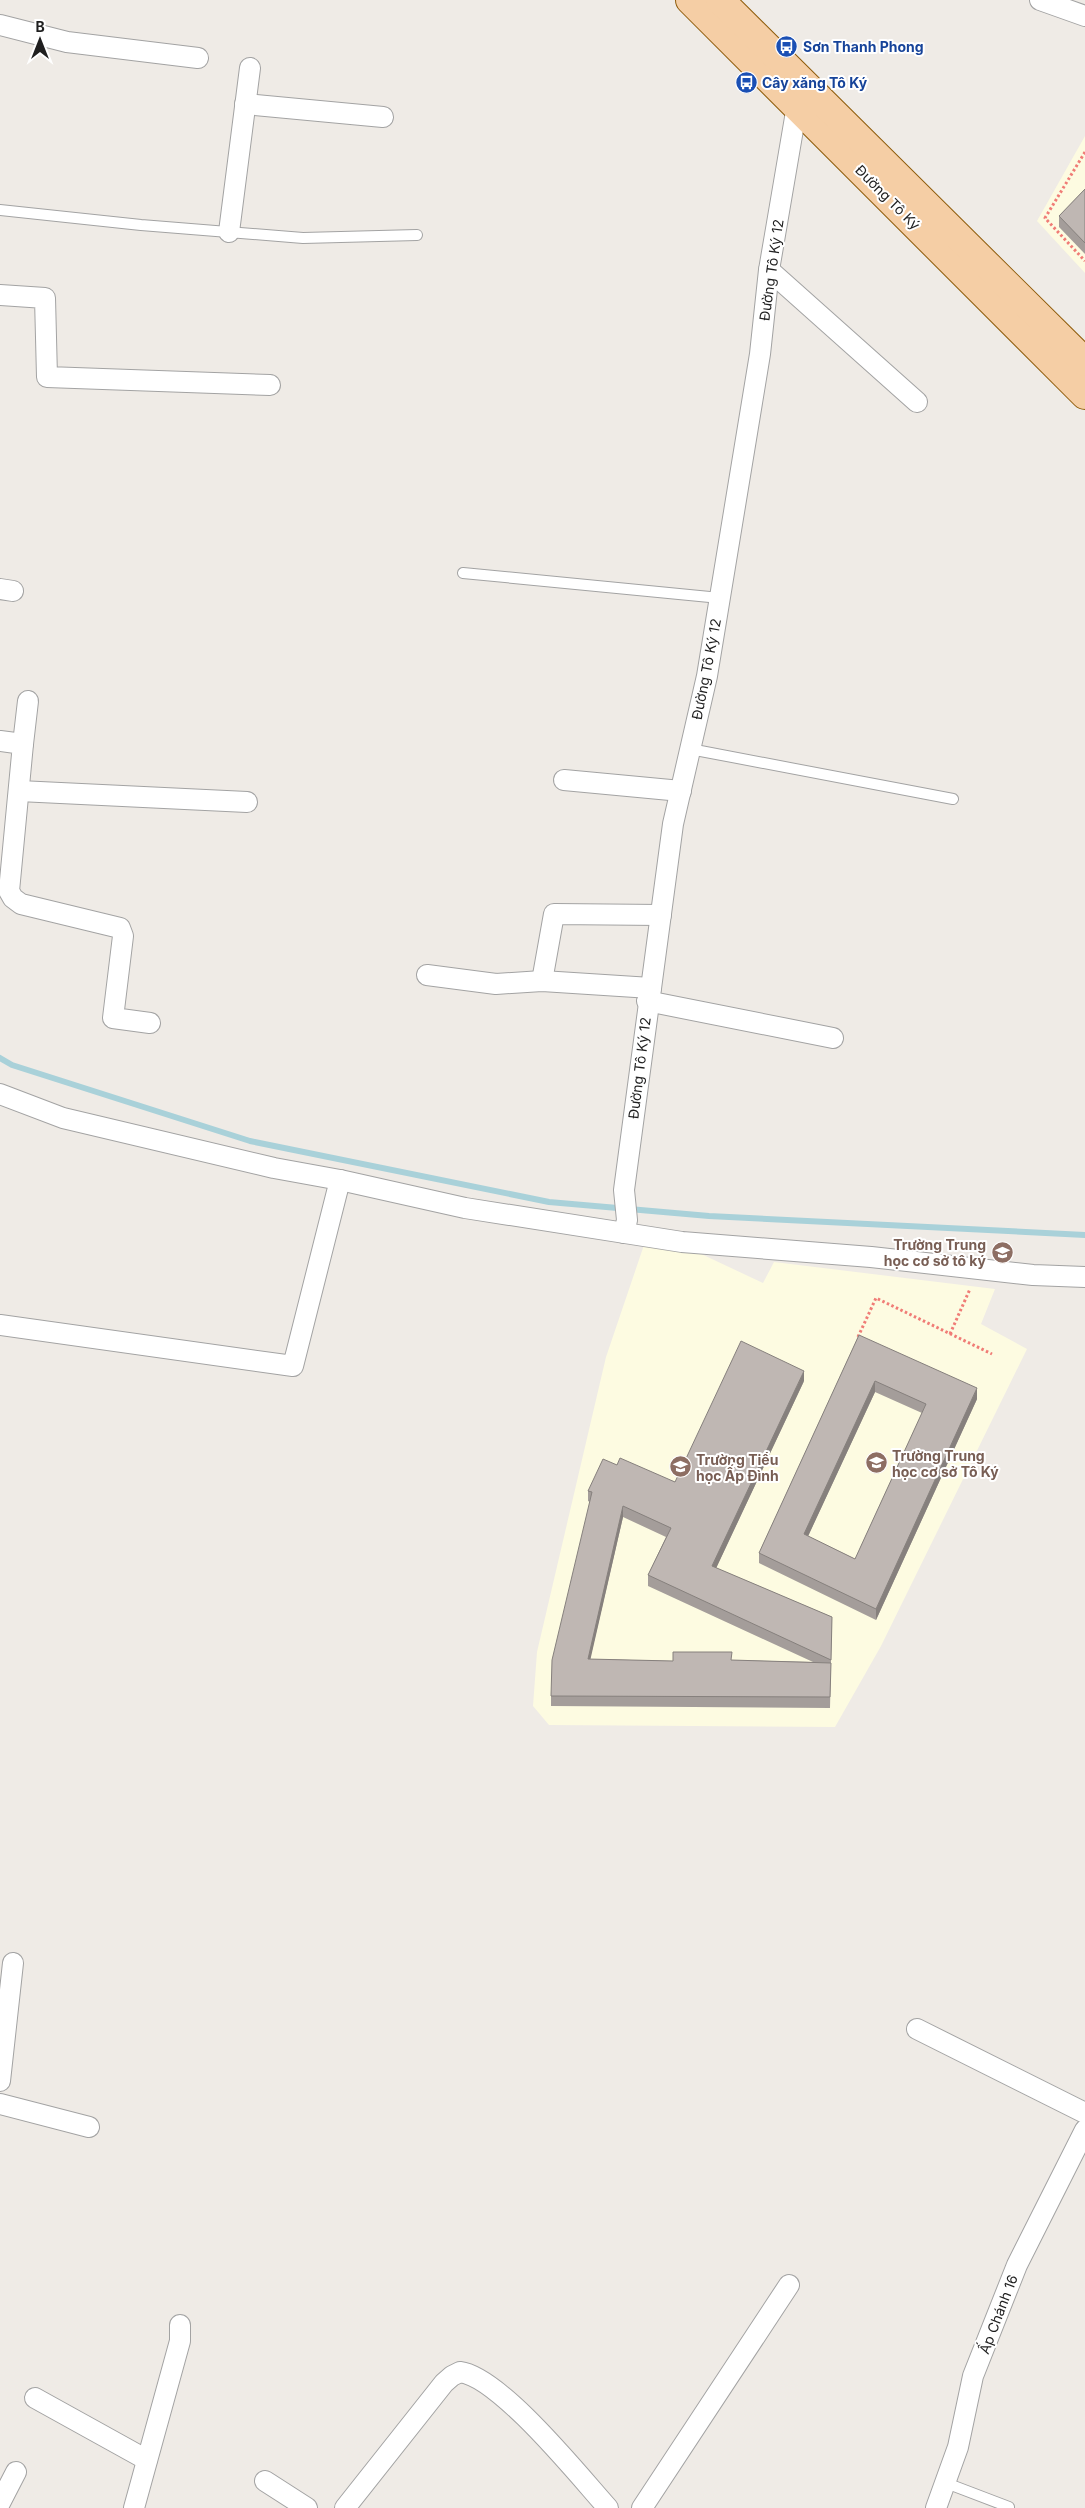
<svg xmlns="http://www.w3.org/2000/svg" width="1085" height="2508" viewBox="0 0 1085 2508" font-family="Inter,sans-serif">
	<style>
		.education { fill: #fdfbe1 }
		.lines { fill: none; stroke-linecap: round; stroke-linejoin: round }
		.stream { stroke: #a9d1d9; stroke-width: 6 }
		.service-casing { stroke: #a3a3a3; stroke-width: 12 }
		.minor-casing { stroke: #a3a3a3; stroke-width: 22 }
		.primary-casing { stroke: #8f5c0b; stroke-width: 30 }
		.path { stroke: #f07c76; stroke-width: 3; stroke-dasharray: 2.5 2.5; stroke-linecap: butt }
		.service { stroke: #fff; stroke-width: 10 }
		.minor { stroke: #fff; stroke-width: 20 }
		.primary { stroke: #f5cea5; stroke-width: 28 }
		.wall { fill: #a49d9a; fill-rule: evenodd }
		.shaded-wall { fill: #86807d }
		.building { fill: #bfb7b3; stroke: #86807d; fill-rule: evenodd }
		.labels { text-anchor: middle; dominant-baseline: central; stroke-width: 4; stroke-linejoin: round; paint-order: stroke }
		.transit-label { font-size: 14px; font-weight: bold; fill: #164399; stroke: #fff; text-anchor: start }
		.street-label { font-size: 14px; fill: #1f1f1f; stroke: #fff }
		.education-label { font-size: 14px; font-weight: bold; fill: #785e54; stroke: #fff; text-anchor: start }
	</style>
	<rect width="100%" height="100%" fill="#efebe6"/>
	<g class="education">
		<path d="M1085 136V273L1037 221Z"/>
		<path d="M644 1245 697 1252 763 1283 774 1262 995 1289 981 1324 1027 1349 881 1646 835 1727 549 1725 533 1706 537 1652 606 1357Z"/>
	</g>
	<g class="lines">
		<path class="stream" d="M0 1058 12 1065 250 1141 549 1202 709 1216 1085 1235"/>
		<defs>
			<g id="service">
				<path d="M0 210 141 225 303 238 417 235"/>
				<path d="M463 573 720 598"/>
				<path d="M690 749 953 799"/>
				<path d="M946 2483 1009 2507"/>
			</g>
			<g id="minor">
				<path d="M1040 0 1085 16"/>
				<path d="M0 25 67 42 198 58"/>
				<path d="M245 104 383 117"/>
				<path d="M229 232 250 68"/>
				<path d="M769 270 917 402"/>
				<path d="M0 295 45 298 47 377 270 385"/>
				<path d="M0 589 13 591"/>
				<path d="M0 741 23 744 9 891 13 898 21 904 120 928 123 936 113 1018 150 1023"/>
				<path d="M23 744 28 701"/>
				<path d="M564 780 681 791"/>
				<path d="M19 791 247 802"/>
				<path d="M427 975 496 984 542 981 651 988"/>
				<path d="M542 981 554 914 661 915"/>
				<path d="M647 1001 833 1038"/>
				<path d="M0 1094 63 1118 274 1168 340 1180 465 1208 682 1242 871 1257 1033 1275 1085 1277"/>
				<path d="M624 1233 627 1220 624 1190 673 824 707 676 760 354 769 270 797 106"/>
				<path d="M0 1325 293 1366 340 1180"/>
				<path d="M917 2029 1085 2113"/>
				<path d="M0 2081 13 1963"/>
				<path d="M0 2104 89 2127"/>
				<path d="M35 2398 147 2460"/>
				<path d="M265 2481 307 2508"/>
				<path d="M0 2503 16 2472"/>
				<path d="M134 2508 180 2341V2325"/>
				<path d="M345 2508 444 2383 452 2376 460 2372C500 2377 580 2477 608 2508"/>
				<path d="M642 2508 789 2285"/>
				<path d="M936 2508 958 2447 973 2376 1017 2265 1085 2130"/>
			</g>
			<g id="primary">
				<path d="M690 0 1085 395"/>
				<path d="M720 0 1085 362"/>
			</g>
		</defs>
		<use href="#service" class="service-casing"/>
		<use href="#minor" class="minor-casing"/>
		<use href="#primary" class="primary-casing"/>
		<g class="path">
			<path d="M1085 152 1045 218 1085 261"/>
			<path d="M950 1334 970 1289"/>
			<path d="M858 1337 876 1298 992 1354"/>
		</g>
		<use href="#service" class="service"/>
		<use href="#minor" class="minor"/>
		<use href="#primary" class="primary"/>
	</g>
	<g class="wall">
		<path d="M1085 189V254L1059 227V216Z"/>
		<path d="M859 1335 977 1399 876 1620 759 1563V1553ZM875 1392 922 1413 855 1559 808 1536Z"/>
		<path d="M804 1381 716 1568 832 1617 830 1708 551 1706V1696L590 1502 588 1501V1491L617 1465 675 1482ZM623 1517 666 1537 648 1575V1586L813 1662 732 1660 673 1661 590 1659Z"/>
	</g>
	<g class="shaded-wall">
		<path d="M804 1371V1381L712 1577V1566Z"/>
		<path d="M875 1381V1392L804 1545V1534Z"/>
		<path d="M977 1388V1399L876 1620V1609Z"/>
		<path d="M623 1506V1517L588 1670V1659Z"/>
	</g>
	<g class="building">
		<path d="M1085 189V243L1059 216Z"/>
		<path d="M859 1335 977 1388 876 1609 759 1553ZM875 1381 926 1404 855 1559 804 1534Z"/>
		<path d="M741 1341 804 1371 712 1566 832 1617 831 1660 648 1575 671 1528 623 1506 588 1659 673 1661V1652H732L731 1660 831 1663 830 1697 551 1696 552 1660 592 1492 588 1491 603 1459 617 1465 620 1458 675 1482Z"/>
	</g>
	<defs>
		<symbol id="bus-disc" viewBox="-11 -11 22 22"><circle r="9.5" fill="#1a4fb4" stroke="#fff"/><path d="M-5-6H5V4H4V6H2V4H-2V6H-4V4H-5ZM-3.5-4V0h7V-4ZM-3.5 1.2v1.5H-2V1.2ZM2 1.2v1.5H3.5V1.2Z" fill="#fff"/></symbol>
		<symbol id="school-disc" viewBox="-11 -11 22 22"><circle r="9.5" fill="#8d6e63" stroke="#fff"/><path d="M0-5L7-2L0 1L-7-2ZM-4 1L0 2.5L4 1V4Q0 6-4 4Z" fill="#fff"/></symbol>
	</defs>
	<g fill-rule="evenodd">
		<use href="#bus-disc" x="774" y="34" width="25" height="25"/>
		<use href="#bus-disc" x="734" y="70" width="25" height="25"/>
		<use href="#school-disc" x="990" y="1240" width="25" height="25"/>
		<use href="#school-disc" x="864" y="1450" width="25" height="25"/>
		<use href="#school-disc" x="668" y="1454" width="25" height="25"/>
	</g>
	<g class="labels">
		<g class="transit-label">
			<text x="803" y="46">Sơn Thanh Phong</text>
			<text x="762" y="82">Cây xăng Tô Ký</text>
		</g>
		<g class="street-label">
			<text transform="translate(888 197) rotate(45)">Đường Tô Ký</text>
			<text transform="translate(771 270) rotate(-82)">Đường Tô Ký 12</text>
			<text transform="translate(706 669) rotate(-79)">Đường Tô Ký 12</text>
			<text transform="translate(639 1068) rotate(-83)">Đường Tô Ký 12</text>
			<text transform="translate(998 2314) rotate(-69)">Ấp Chánh 16</text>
		</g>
		<g class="education-label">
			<text x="986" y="1244" text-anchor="end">Trường Trung<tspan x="986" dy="16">học cơ sở tô ký</tspan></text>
			<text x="892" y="1455">Trường Trung<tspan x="892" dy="16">học cơ sở Tô Ký</tspan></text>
			<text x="696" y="1459">Trường Tiểu<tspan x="696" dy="16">học Ấp Đình</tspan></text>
		</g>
	</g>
	<g transform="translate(40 40)" stroke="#ffffff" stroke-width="4" paint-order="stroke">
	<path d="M0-4L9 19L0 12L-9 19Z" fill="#1f1f1f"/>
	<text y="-8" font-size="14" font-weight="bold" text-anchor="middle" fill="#1f1f1f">B</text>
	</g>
</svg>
